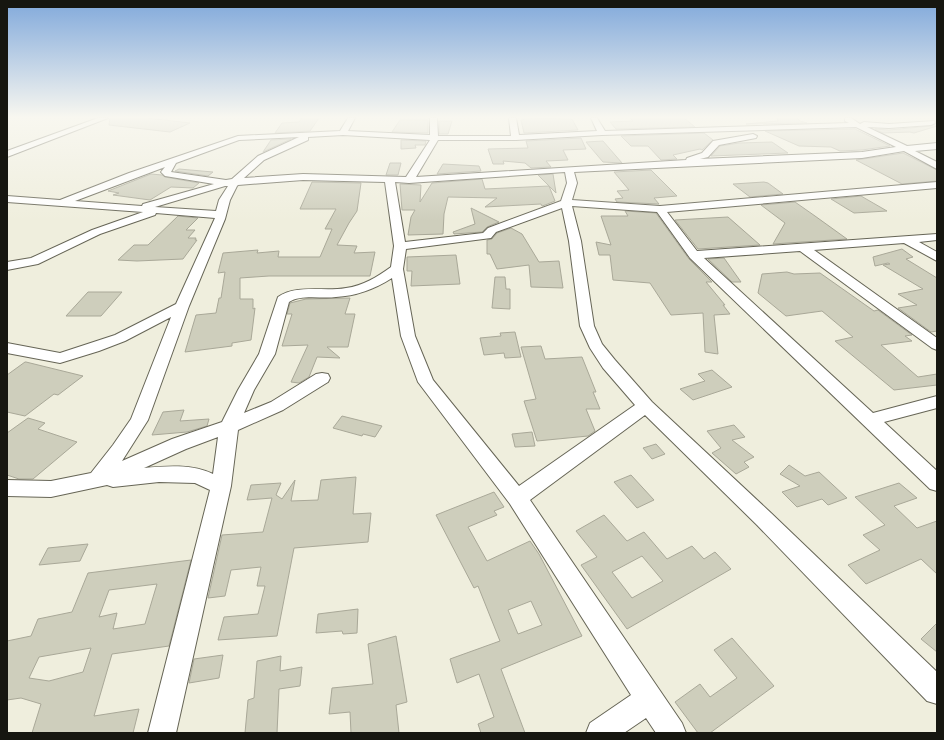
<svg xmlns="http://www.w3.org/2000/svg" width="944" height="740" viewBox="0 0 944 740" font-family="'DejaVu Sans',sans-serif">
	<style>
		.building { fill: #cecebc; stroke: #a9a898; fill-rule: evenodd }
		.lines { fill: none; stroke-linecap: round; stroke-linejoin: round }
		.minor-casing { stroke: #666556; stroke-width: 2 }
		.minor { fill: #fff; fill-rule: evenodd }
	</style>
	<rect width="100%" height="100%" fill="#efeedd"/>
	<g class="building">
		<path d="M110 118H147L190 123 170 132 109 125Z"/>
		<path d="M302 118H319L310 131 275 133 282 123 299 122Z"/>
		<path d="M524 118 572 119 578 130 524 133 521 120H524Z"/>
		<path d="M630 118H684L695 127 616 129 610 122 633 121Z"/>
		<path d="M777 118H797L800 121 807 123 746 124 778 121Z"/>
		<path d="M400 120H428V133L392 132Z"/>
		<path d="M935 120H937V126L914 133 910 132 883 133 875 129 889 130 931 126 936 123Z"/>
		<path d="M439 121H452L448 134H439Z"/>
		<path d="M855 129 890 146 862 150 840 151 831 147 799 146 765 131Z"/>
		<path d="M704 133 713 140 702 150 700 149 673 155 677 159 661 160 648 146H631L621 136Z"/>
		<path d="M581 138 586 149 563 150 568 160 546 161 551 167 531 168 525 163 503 161 504 164H493L488 149 528 148 526 141Z"/>
		<path d="M291 139 263 152 271 140Z"/>
		<path d="M401 140 426 141 425 145H415L416 148 401 149Z"/>
		<path d="M603 141 622 163 603 162 586 142Z"/>
		<path d="M772 142 788 153 711 156 720 146 739 143Z"/>
		<path d="M903 153 937 170V181L902 184 856 160Z"/>
		<path d="M390 163H401L398 175H386Z"/>
		<path d="M443 164 479 166 481 171 437 174Z"/>
		<path d="M179 169 213 172 208 176 175 171Z"/>
		<path d="M651 170 677 196 654 198 659 204 617 202 615 199 623 198 617 191 629 190 614 172Z"/>
		<path d="M151 174 162 175 165 177 199 183 193 188 171 187 150 200 113 195 119 193 108 191Z"/>
		<path d="M553 174 556 193 538 175Z"/>
		<path d="M482 179 485 189 549 186 555 201 545 205 542 206 541 204 485 207 497 198 448 197 444 214 443 234 408 235 411 217 415 210H402L400 184 421 185 420 202 432 183Z"/>
		<path d="M312 182 361 183 357 211 349 223 337 245 357 246 354 253 375 252 370 276H269L240 278V299H253V309L255 308 251 340 232 343V346L185 352 196 315 216 313 219 298H221L225 272 218 273 223 253 258 250 257 253 279 251 278 257H320L332 229H325L336 209H300Z"/>
		<path d="M764 182 768 183 783 194 750 197 733 184Z"/>
		<path d="M861 196 887 211 854 213 831 199Z"/>
		<path d="M795 202 815 216 847 239 773 244 785 223 761 205Z"/>
		<path d="M471 208 499 222 487 227 482 232 454 234 453 232 475 224Z"/>
		<path d="M625 211 656 213 689 259 712 282H706L725 305H723L730 314 714 315 718 354 705 352 703 313 671 315 650 283 613 280 610 255H599L596 242 611 245 601 216H628Z"/>
		<path d="M178 216 198 218 186 230H195L188 238H196L195 240H197L183 259 137 261 118 260 134 245H148Z"/>
		<path d="M728 217 760 245 698 249 675 220Z"/>
		<path d="M511 228 522 234 539 262 559 261 563 288 531 287 529 265 497 269 490 254H487V240L492 239 497 233Z"/>
		<path d="M902 249 913 257 906 259 937 278V331L931 332 898 308 917 305 898 294 923 289 883 265 890 264 888 263 875 266 873 257Z"/>
		<path d="M456 255 460 284 411 286 412 271H407V257Z"/>
		<path d="M724 258 741 282H732L708 259Z"/>
		<path d="M787 272 794 274 820 273 874 311 878 310 912 335 905 336 912 341 881 345 918 377 937 374V385L894 390 835 341 853 337 822 311 786 316 758 293 762 274Z"/>
		<path d="M495 277H505L506 289H510V309L492 308Z"/>
		<path d="M88 292H122L101 316H66Z"/>
		<path d="M350 298 345 314H355L348 347H327L340 358 317 357 309 377 299 383 291 382 308 345 282 346 292 314H287L290 303 306 299Z"/>
		<path d="M515 332 521 357 505 358 504 353 484 355 480 338 501 336 500 333Z"/>
		<path d="M541 346 545 359 582 357 596 392H593L600 409H586L595 431 588 436 537 441 524 401 536 399 521 347Z"/>
		<path d="M25 362H26L83 376 58 395 54 394 25 416 7 412V375Z"/>
		<path d="M712 370 732 387 693 400 680 389 705 381 698 374Z"/>
		<path d="M184 410 180 421 209 419 207 426 187 432 152 435 163 412Z"/>
		<path d="M342 416 382 426 375 437 363 434 362 436 333 428Z"/>
		<path d="M28 418 45 423 38 429 77 442 33 479H19L7 475V433Z"/>
		<path d="M734 425 745 437 732 440 754 457 744 462 749 467 736 474 712 453 721 448 707 431Z"/>
		<path d="M532 432 535 446 515 447 512 434Z"/>
		<path d="M656 444 665 454 652 459 643 448Z"/>
		<path d="M789 465 805 476 819 472 847 498 828 505 822 499 797 507 782 492 800 486 780 474Z"/>
		<path d="M631 475 654 500 637 508 614 482Z"/>
		<path d="M356 477 353 514 371 513 368 542 294 548 277 636 218 640 224 617 258 614 265 586H257L261 567 231 570 225 596 208 598 222 535 263 532 272 498 247 500 251 485 281 483 276 495 282 499 295 480 291 501 318 500 321 480Z"/>
		<path d="M899 483 917 498 894 506 917 528 937 521V574L921 559 866 584 848 565 880 550 863 535 885 525 855 497Z"/>
		<path d="M494 492 504 507 494 511 497 515 468 527 487 561 530 541 539 554 582 636 501 669 525 733H481L478 724 494 717 479 674 457 683 450 659 500 641 478 586 474 588 436 515ZM531 601 542 625 518 634 508 610Z"/>
		<path d="M604 515 627 541 644 532 667 559 692 546 704 559 715 552 731 569 627 629 581 565 597 557 576 531ZM642 556 663 581 632 598 612 572Z"/>
		<path d="M88 544 80 561 39 565 48 548Z"/>
		<path d="M191 560 169 646 112 654 94 716 139 709 133 733H32L41 704 21 698 7 700V641L31 636 38 619 72 612 88 573ZM157 584 145 624 113 629 117 613 99 617 109 590ZM91 648 83 672 49 681 29 678 39 657Z"/>
		<path d="M358 609 357 633 343 634 342 631 316 633 318 614Z"/>
		<path d="M937 623V652L921 639Z"/>
		<path d="M396 636 407 702 396 705 399 733H351L350 712 329 714 332 688 373 684 368 644Z"/>
		<path d="M732 638 774 686 710 733H698L675 702 700 684 710 697 737 678 714 650Z"/>
		<path d="M223 655 219 678 189 683 194 659Z"/>
		<path d="M281 656 280 671 302 667 300 686 279 689 277 733H245L248 700 254 698 257 661Z"/>
	</g>
	<g class="lines">
		<defs>
			<g id="minor">
				<path d="M98 118H108L7 157V151Z"/>
				<path d="M348 118H355L348 131 430 135V118H437L438 136H511L509 118H516L519 135 597 131 591 118H597L605 131 849 123 845 121V118H851L860 124 864 122 889 124 934 121 935 123 931 125 889 128 867 127 907 146 937 143V149L915 151 937 162V169L904 151 862 158 574 172 577 183 572 200 660 206 937 182V188L667 212 697 251 937 234V240L919 242 937 252V261L904 243 814 250 937 338V350L932 348 800 251 704 258 873 413 937 396V408L884 422 937 471V491L930 489 690 258 657 212 572 206 581 241 594 326 602 344 615 360 652 402 771 513 937 672V704L927 701 757 525 645 415 530 500 682 723 686 733H656L646 718 624 733H586L590 723 631 695 510 504 418 382 401 336 392 278C375 289 356 296 336 297 322 299 301 294 289 302L275 354 254 390 244 413 271 402 316 374 322 373 328 374 330 378 328 382 283 410 238 430 231 486 176 733H148L210 490 195 483 159 482 113 487 107 485 51 497 7 496V480L51 481 91 473 113 445 131 419 171 317 125 341 99 351 60 363 7 353V343L60 353 115 335 176 304 215 218 156 213 155 215 100 234 38 264 7 270V262L31 258 92 230 143 212 7 202V196L60 200 129 173 238 136 340 131ZM856 127 896 147 862 152 700 159 708 157 719 145 756 138 757 136 753 134 713 141 702 153 687 158 686 160 416 177 438 140H516L602 135ZM343 135 430 140 406 177 303 174 244 178 264 160 308 140V137ZM299 137 258 156 232 179 226 180 171 172 176 163 239 140ZM165 167 161 172 165 176 214 184 143 204 142 206 75 201ZM565 172 567 183 561 201 488 228 483 233 405 242 395 182 409 183ZM303 180 385 182 394 246 391 267C377 277 363 286 346 288 324 292 297 284 278 297L259 354 238 390 222 422 172 439 122 461 148 420 189 306 225 219 230 200 237 186 238 185ZM225 186H228L219 200 216 211 155 207ZM562 208 569 241 580 326 590 348 603 368 635 405 519 486 433 380 415 336 403 269 406 249 491 238 496 232ZM218 437 213 474C192 464 167 466 144 468L186 449Z"/>
			</g>
		</defs>
		<use href="#minor" class="minor-casing"/>
		<use href="#minor" class="minor"/>
	</g>
	<linearGradient id="sky" x2="0" y2="1"><stop stop-color="#81a9db"/><stop offset="0.53" stop-color="#f8f7f0"/><stop offset="1" stop-color="#f8f7f0" stop-opacity="0"/></linearGradient>
	<rect width="944" height="221" fill="url(#sky)"/>
	<rect width="944" height="740" fill="none" stroke="#161610" stroke-width="16"/>
</svg>
